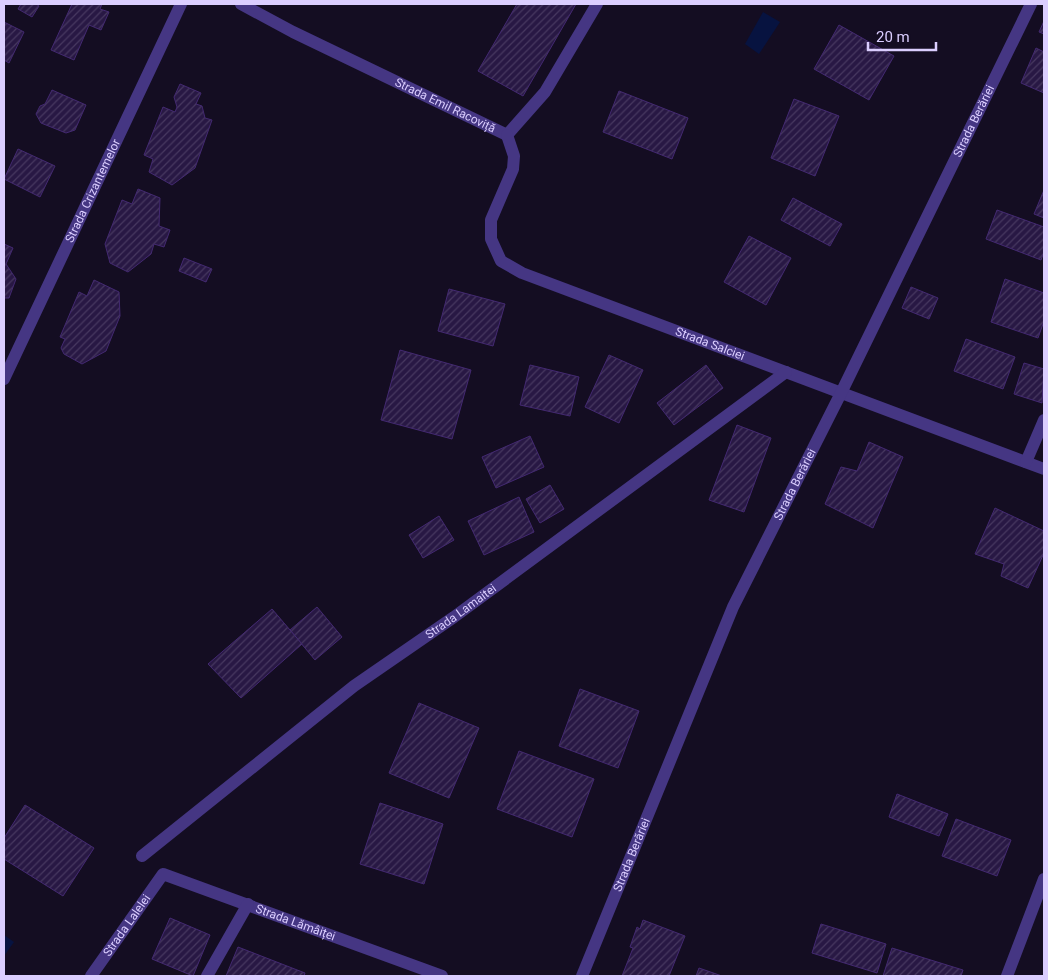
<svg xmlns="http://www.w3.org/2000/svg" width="1048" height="980" viewBox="0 0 1048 980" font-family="Roboto,sans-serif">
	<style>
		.water { fill: #071340 }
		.building { fill: url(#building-hatch); stroke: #432971 }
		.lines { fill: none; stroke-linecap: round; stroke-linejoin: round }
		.minor { stroke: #453683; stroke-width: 12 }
		.labels { text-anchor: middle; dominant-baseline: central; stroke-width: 4; stroke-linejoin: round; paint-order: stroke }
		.street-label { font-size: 12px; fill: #dbceff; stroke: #140d22 }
	</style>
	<defs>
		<pattern id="building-hatch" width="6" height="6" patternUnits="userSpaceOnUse" patternTransform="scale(1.25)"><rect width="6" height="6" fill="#281844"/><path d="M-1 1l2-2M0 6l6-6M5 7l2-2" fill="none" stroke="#473860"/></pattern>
	</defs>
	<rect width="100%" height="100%" fill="#140d22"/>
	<g class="water">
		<path d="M763 12 780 22 759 54 745 44Z"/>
		<path d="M4 935 14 942 4 956Z"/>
	</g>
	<g class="building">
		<path d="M21 4H36L39 6 32 17 18 9Z"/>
		<path d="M72 4H102L100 9 109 12 101 30 89 25 74 60 51 50Z"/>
		<path d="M517 4H576L523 96 478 71Z"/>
		<path d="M1044 21V34L1039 32Z"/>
		<path d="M4 22 24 32 9 63 4 60Z"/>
		<path d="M839 25 894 56 869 100 814 69Z"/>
		<path d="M1036 48 1044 52V93L1021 83Z"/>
		<path d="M180 84 201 93 196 104 202 106 205 118 212 120 195 168 172 185 149 172 153 159 144 155 163 107 175 112 177 107 174 97Z"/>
		<path d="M52 90 86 105 75 130 66 133 41 123 36 114 40 106 45 104Z"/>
		<path d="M619 91 688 118 672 159 603 132Z"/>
		<path d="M794 99 839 116 815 176 771 158Z"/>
		<path d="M18 149 55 166 40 197 4 179Z"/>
		<path d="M138 189 160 198 159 226 170 230 164 247 154 244 151 254 128 272 110 263 105 244 122 200 132 204Z"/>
		<path d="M1044 190V218L1034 214Z"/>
		<path d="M793 198 842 224 830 246 781 220Z"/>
		<path d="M997 210 1044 227V252L1041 260 986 239Z"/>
		<path d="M749 236 791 258 766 305 724 282Z"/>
		<path d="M4 244 13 248 6 264 16 279 9 298H4Z"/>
		<path d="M184 258 212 269 206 282 179 271Z"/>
		<path d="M1005 279 1044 293V321L1038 338 991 322Z"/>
		<path d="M94 280 119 292 120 316 106 351 82 364 64 354 61 348 65 339 60 337 79 292 87 296Z"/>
		<path d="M911 287 938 298 929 319 902 308Z"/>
		<path d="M449 289 505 304 493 346 438 331Z"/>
		<path d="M966 339 1015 357 1003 389 954 371Z"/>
		<path d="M400 350 471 370 452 439 381 420Z"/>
		<path d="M609 355 643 370 619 423 585 407Z"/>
		<path d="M1024 363 1044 369 1042 403 1014 394Z"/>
		<path d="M530 365 579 377 570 416 520 405Z"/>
		<path d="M706 365 723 388 674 425 657 403Z"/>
		<path d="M737 425 771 438 744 512 709 500Z"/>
		<path d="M530 436 544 467 496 488 482 457Z"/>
		<path d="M869 442 903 457 873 528 825 504 841 467 857 471Z"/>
		<path d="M550 485 564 509 540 523 526 499Z"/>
		<path d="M519 497 534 532 484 555 468 521Z"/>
		<path d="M995 508 1044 531V553L1028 588 1001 576 1004 564 975 554Z"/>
		<path d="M439 516 454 540 423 558 409 535Z"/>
		<path d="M317 607 342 637 315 660 290 630Z"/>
		<path d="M272 609 302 644 241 698 208 664Z"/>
		<path d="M580 689 639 711 618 768 559 746Z"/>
		<path d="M419 703 479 728 449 798 389 773Z"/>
		<path d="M519 751 594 779 572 837 497 809Z"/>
		<path d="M897 794 948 814 939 836 889 817Z"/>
		<path d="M380 803 443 824 424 884 360 864Z"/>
		<path d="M25 805 94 848 63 896 4 859V838Z"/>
		<path d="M956 819 1011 840 997 876 942 856Z"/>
		<path d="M170 918 210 935 193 976 152 959Z"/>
		<path d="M643 920 685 936 669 976H622L633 948 630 947 637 927 640 929Z"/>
		<path d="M821 924 886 944 877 973 812 953Z"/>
		<path d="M238 947 305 973 304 976H226Z"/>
		<path d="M892 948 963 970 961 976H883Z"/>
		<path d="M699 968 722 976H696Z"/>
	</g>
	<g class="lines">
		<g class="minor">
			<path id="s1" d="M241 4 293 32 507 135 545 92 597 4"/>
			<path id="s2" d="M507 135 514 156 513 169 491 220V239L501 261 522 273 1044 469"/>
			<path id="s3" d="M4 379 181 4"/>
			<path d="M1026 462 1044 420"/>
			<path id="s4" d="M142 856 354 686 454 617 786 372"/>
			<path id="s5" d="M91 976 163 874 442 976"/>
			<path d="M207 976 248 904"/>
			<path id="s6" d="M582 976 733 607 841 393 1031 4"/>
			<path d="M1007 976 1044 879"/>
		</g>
	</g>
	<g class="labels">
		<g class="street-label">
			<text stroke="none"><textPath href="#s1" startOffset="228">Strada Emil Racoviță</textPath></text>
			<text stroke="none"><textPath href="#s6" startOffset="941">Strada Berăriei</textPath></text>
			<text stroke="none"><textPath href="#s3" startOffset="208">Strada Crizantemelor</textPath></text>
			<text stroke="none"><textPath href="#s2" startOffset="359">Strada Salciei</textPath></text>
			<text stroke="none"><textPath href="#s6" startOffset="536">Strada Berăriei</textPath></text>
			<text stroke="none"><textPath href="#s4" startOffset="402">Strada Lamaitei</textPath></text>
			<text stroke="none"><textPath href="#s6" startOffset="131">Strada Berăriei</textPath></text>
			<text stroke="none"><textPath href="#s5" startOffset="266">Strada Lămâiței</textPath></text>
			<text stroke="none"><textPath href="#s5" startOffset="62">Strada Lalelei</textPath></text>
		</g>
	</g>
	<rect width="1048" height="980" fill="none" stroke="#dbceff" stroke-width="10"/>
	<path d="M868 42v8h68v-8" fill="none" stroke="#dbceff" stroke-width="2.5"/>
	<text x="876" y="42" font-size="15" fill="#dbceff" stroke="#140d22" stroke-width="4" paint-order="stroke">20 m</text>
</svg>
